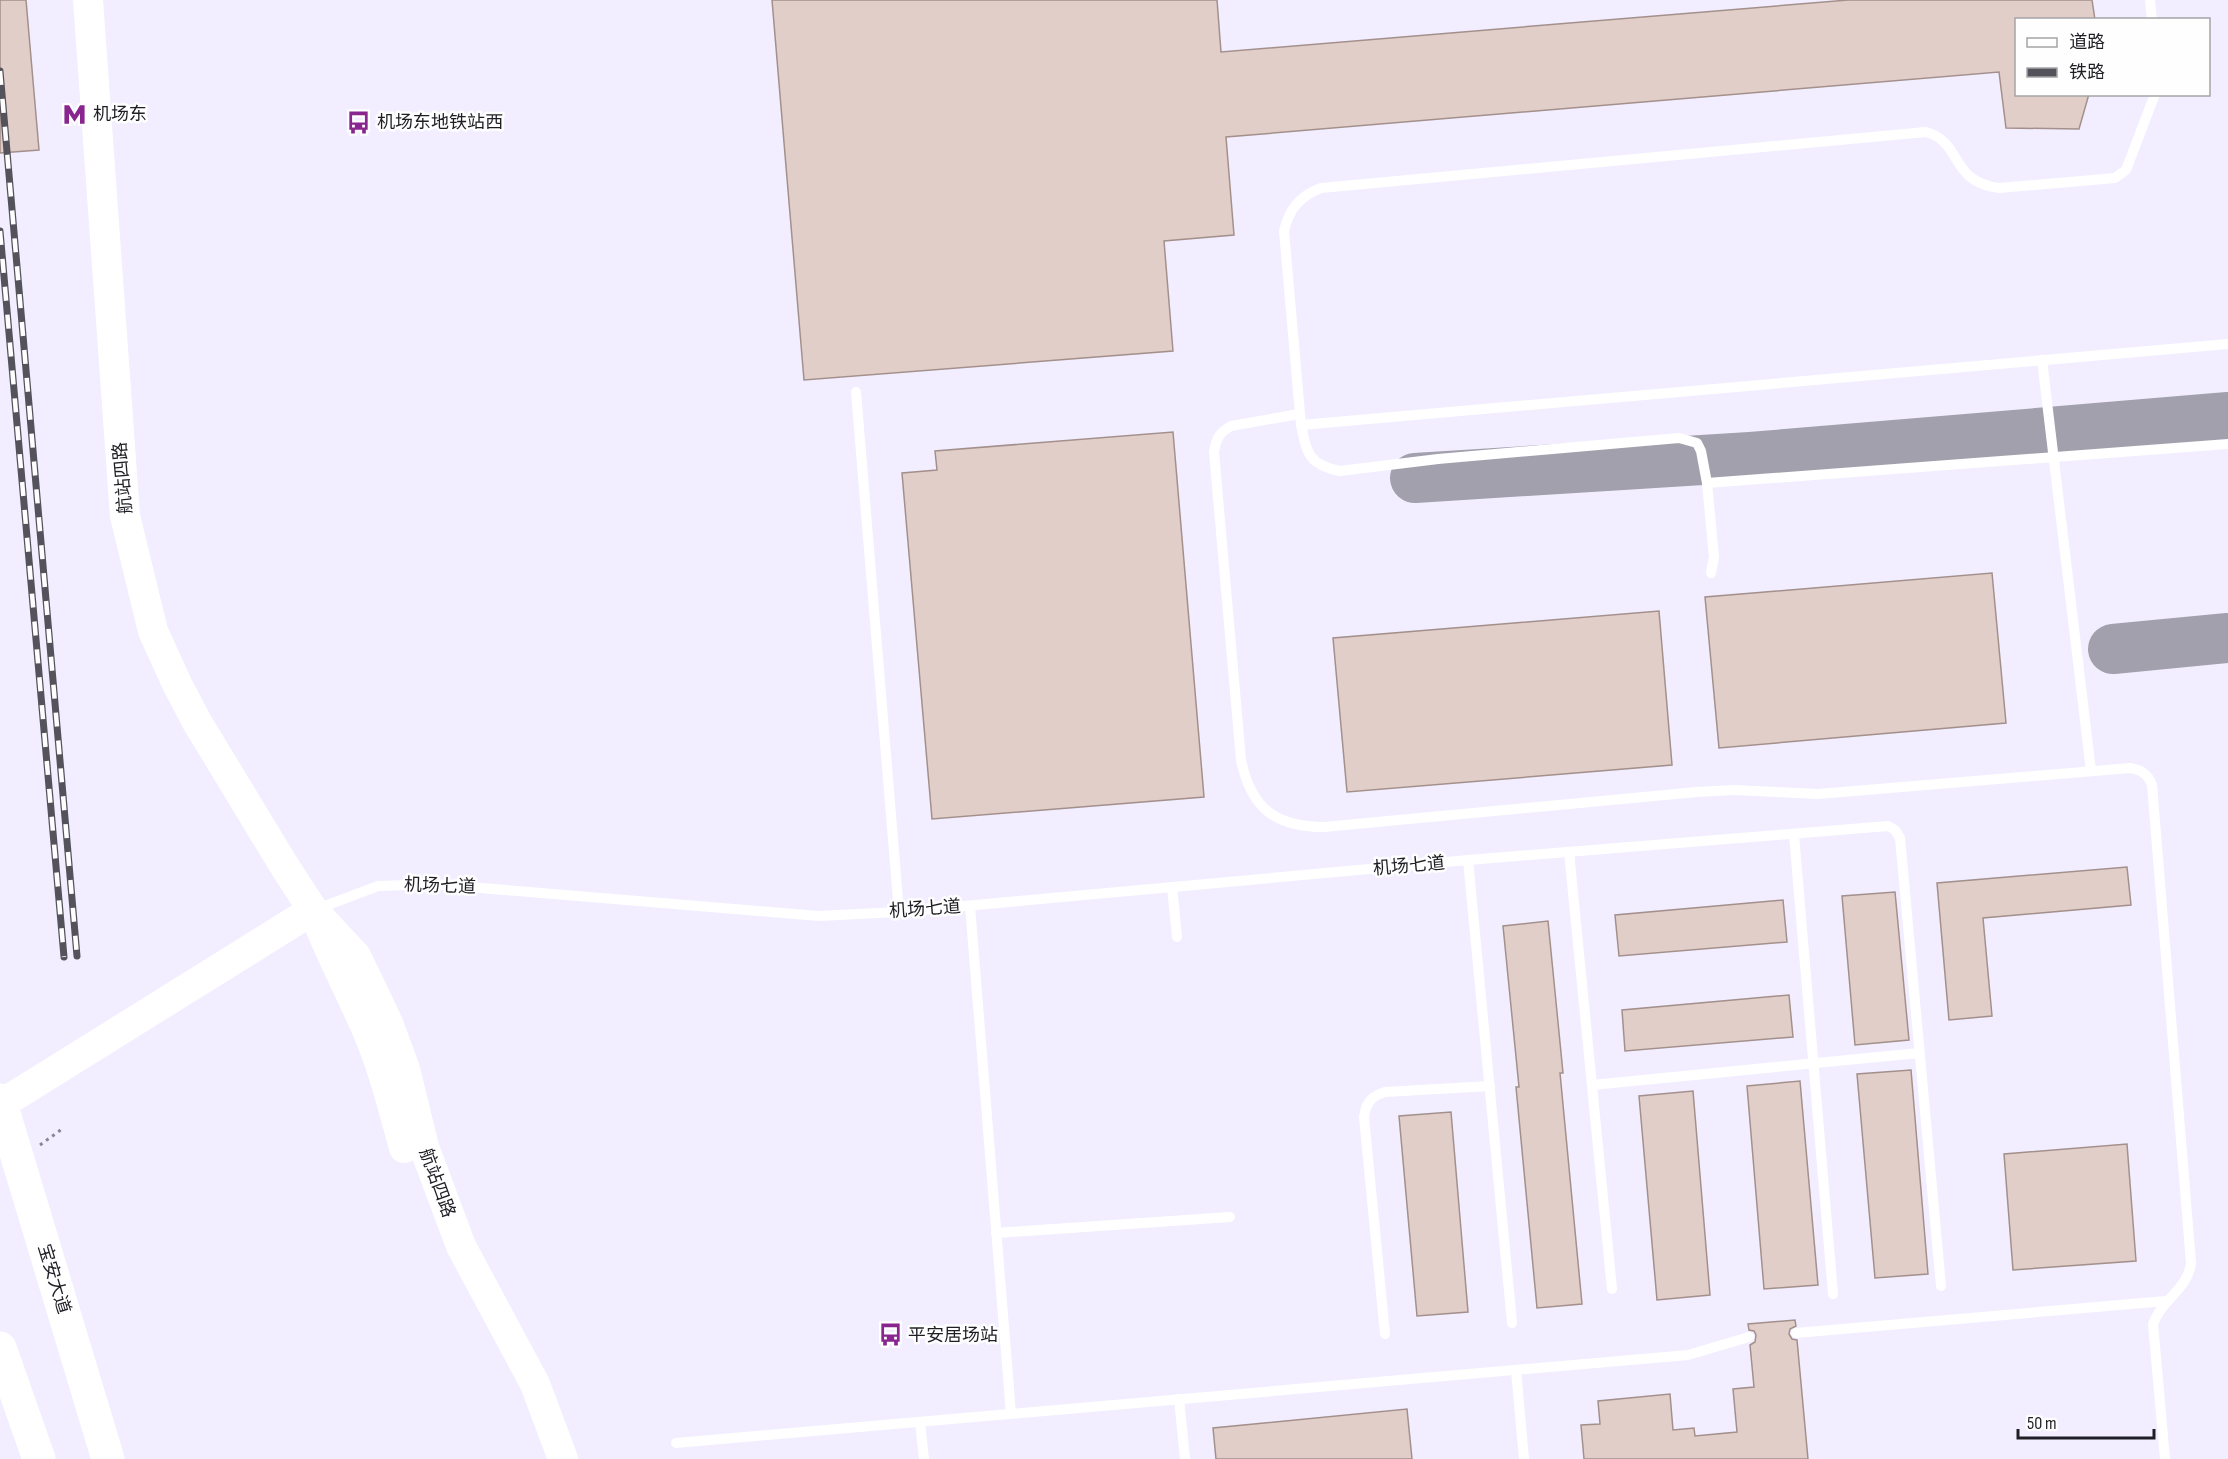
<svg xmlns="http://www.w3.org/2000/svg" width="2228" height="1459" viewBox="0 0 2228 1459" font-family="'Sofia Sans Condensed','Noto Sans SC',sans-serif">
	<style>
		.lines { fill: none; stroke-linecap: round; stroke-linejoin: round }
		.taxiway { stroke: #a3a0ad; stroke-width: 50 }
		.building { fill: #e2cec9; stroke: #a3908c; stroke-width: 1.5 }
		.path { stroke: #898692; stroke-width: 3; stroke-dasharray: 3 4.5; stroke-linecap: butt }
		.lane { stroke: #fff; stroke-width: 10 }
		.secondary { stroke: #fff; stroke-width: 30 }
		.primary { stroke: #fff; stroke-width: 33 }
		.rail-casing { stroke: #54525b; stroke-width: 7 }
		.rail { stroke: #fefefe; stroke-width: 4.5; stroke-dasharray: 14; stroke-linecap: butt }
		.labels { text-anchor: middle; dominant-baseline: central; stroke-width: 5; stroke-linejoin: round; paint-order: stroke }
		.poi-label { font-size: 18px; fill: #1f1e24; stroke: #fefefe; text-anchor: start }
		.street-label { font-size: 18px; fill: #1f1e24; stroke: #fefefe }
	</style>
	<rect width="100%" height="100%" fill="#f2eeff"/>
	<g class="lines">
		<g class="taxiway">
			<path d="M1415 478 1750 457 2228 417"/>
			<path d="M2113 649 2228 638"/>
		</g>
	</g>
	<g class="building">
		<path d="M0 0H26L39 150 0 153Z"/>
		<path d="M772 0H1217L1221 52 1848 0H2092L2095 20H2016V94H2089L2079 129 2006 128 1999 72 1226 137 1234 235 1164 241 1173 351 804 380Z"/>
		<path d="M1173 432 1204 797 932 819 902 473 937 470 935 451Z"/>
		<path d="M1992 573 2006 723 1719 748 1705 597Z"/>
		<path d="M1659 611 1672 765 1347 792 1333 638Z"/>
		<path d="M2127 867 2131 905 1983 918 1992 1016 1949 1020 1937 883Z"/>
		<path d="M1895 892 1909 1040 1855 1045 1842 896Z"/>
		<path d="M1783 900 1787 942 1619 956 1615 915Z"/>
		<path d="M1548 921 1563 1073H1560L1582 1304 1537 1308 1516 1087H1519L1503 926Z"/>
		<path d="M1789 995 1793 1037 1625 1051 1622 1010Z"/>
		<path d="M1911 1070 1928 1274 1875 1278 1857 1074Z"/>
		<path d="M1800 1081 1818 1285 1764 1289 1747 1086Z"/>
		<path d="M1693 1091 1710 1295 1657 1300 1639 1096Z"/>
		<path d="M1451 1112 1468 1312 1417 1316 1399 1116Z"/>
		<path d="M2127 1144 2136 1261 2013 1270 2004 1154Z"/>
		<path d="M1795 1320 1796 1326 1790 1329 1789 1334 1792 1339 1797 1340 1808 1459H1584L1581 1425 1600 1424 1598 1401 1670 1394 1673 1430 1694 1428 1695 1436 1737 1432 1733 1389 1754 1387 1750 1345 1755 1342 1756 1335 1754 1331 1749 1330 1748 1324Z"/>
		<path d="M1407 1409 1412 1459H1216L1213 1428Z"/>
	</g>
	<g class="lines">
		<path class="path" d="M40 1145 62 1129"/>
		<g class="lane">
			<path d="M2150 0 2152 20"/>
			<path d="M2155 94 2126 170 2115 178 1999 188C1949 182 1963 142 1926 132L1321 188C1300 196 1289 209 1284 231L1301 425C1307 454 1309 465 1340 471L1438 459 1679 438 1697 443 1701 451 1707 483 2228 444"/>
			<path d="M2042 360 2091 771"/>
			<path d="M856 392 899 912"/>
			<path d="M1299 414 1231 426C1219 433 1216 439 1214 452L1241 760C1251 808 1275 827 1324 827L1697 792 1734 790 1818 794 2130 768C2142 770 2148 774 2152 785L2191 1263C2188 1289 2162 1299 2153 1324L2165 1459"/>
			<path d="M1301 425 2228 344"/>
			<path d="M1707 483 1714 557 1711 573"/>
			<path d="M1794 835 1833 1294"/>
			<path d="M1569 852 1612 1289"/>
			<path d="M1468 860 1512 1323"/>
			<path d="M1172 887 1177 937"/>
			<path d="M970 906 1011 1414"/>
			<path d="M317 909 378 886 433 884 819 916 899 912 1468 860 1888 826 1895 830 1900 838 1941 1286"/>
			<path d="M1592 1085 1919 1053"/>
			<path d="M996 1233 1230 1217"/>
			<path d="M1796 1333 2166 1301"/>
			<path d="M1385 1334 1364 1117C1366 1102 1372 1096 1385 1092L1490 1086"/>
			<path d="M1516 1370 1524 1459"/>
			<path d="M1179 1399 1185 1459"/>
			<path d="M920 1422 924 1459"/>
			<path d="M676 1443 1688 1355 1749 1337"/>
		</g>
		<g class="secondary">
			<path d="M88 0 125 516 153 631 177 684 197 722 285 867 313 910 356 956 388 1023 405 1069 424 1147 461 1246 535 1384 563 1459"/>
			<path d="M320 927C334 961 351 994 366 1028 383 1067 393 1108 404 1148"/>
			<path d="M0 1105 313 910"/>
		</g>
		<g class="primary">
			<path d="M0 1100 108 1459"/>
			<path d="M0 1348 39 1459"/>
		</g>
		<defs>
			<g id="rail">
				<path d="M0 71 77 956"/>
				<path d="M0 231 64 957"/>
			</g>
		</defs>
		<use href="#rail" class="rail-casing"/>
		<use href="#rail" class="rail"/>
	</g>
	<defs>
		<symbol id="metro-bare" viewBox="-9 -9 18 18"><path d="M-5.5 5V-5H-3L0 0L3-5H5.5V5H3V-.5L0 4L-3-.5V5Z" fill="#88258e" stroke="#fefefe" stroke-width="2.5" paint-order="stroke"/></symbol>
		<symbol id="bus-bare" viewBox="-9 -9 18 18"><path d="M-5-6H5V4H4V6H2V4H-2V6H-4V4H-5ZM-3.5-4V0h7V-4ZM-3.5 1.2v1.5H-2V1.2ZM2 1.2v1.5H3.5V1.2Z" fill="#88258e" stroke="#fefefe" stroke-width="2.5" paint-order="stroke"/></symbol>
	</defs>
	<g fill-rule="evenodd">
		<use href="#metro-bare" x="58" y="98" width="33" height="33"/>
		<use href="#bus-bare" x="342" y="106" width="33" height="33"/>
		<use href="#bus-bare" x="874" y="1318" width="33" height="33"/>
	</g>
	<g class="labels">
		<g class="poi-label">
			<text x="93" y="114">机场东</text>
			<text x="377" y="122">机场东地铁站西</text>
			<text x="908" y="1335">平安居场站</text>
		</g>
		<g class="street-label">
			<text transform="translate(123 478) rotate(-95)">航站四路</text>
			<text transform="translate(1409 866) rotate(-5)">机场七道</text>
			<text transform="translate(440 886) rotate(2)">机场七道</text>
			<text transform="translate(925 909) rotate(-4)">机场七道</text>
			<text transform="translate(437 1183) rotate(70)">航站四路</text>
			<text transform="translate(54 1279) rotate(73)">宝安大道</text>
		</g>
	</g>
	<rect x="2015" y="18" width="195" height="78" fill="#fefefe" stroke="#a5a4a7" stroke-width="1.5"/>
	<rect x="2027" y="38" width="30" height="9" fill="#ffffff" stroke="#a5a4a7" stroke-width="1.5"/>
	<text x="2069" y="48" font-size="18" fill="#1f1e24">道路</text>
	<rect x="2027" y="68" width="30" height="9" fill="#54525b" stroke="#a5a4a7" stroke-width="1.5"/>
	<text x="2069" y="78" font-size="18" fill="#1f1e24">铁路</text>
	<path d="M2018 1429v9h136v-9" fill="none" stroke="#1f1e24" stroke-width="3"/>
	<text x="2027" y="1429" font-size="18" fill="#1f1e24" stroke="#fefefe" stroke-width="4.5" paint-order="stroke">50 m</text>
</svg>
